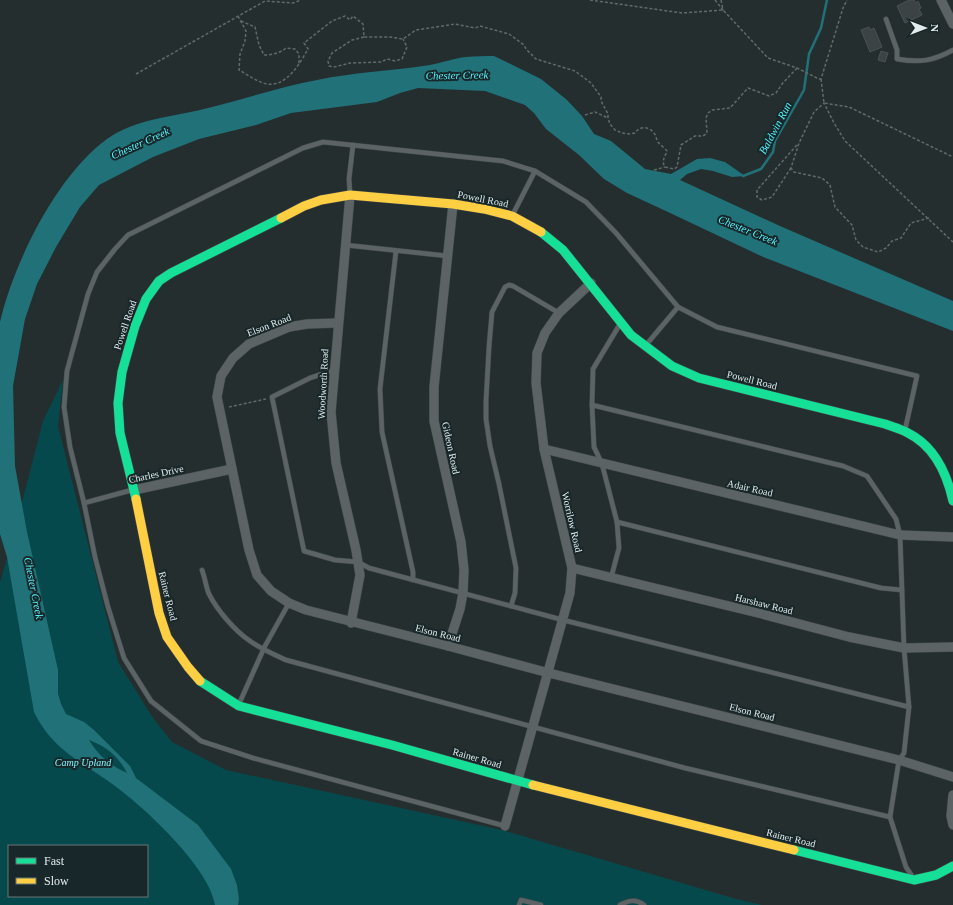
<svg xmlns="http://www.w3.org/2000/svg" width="953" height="905" viewBox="0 0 953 905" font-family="'Times New Roman',serif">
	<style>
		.green { fill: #06494c; fill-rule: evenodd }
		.water { fill: #217178; fill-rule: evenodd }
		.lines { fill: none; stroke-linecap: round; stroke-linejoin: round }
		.stream { stroke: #217178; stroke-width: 2.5 }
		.building { fill: #3c4344; stroke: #4a5152 }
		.lane-casing { stroke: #41494a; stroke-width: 5.5 }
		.street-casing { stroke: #41494a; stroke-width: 10 }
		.fast-casing { stroke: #41494a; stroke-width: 10 }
		.slow-casing { stroke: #41494a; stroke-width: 10 }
		.path { stroke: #626969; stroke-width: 1.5; stroke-dasharray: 3 2; stroke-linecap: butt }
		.lane { stroke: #5c6364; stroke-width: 4.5 }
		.street { stroke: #5c6364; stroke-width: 9 }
		.fast { stroke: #16e098; stroke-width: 9 }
		.slow { stroke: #ffcf43; stroke-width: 9 }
		.labels { text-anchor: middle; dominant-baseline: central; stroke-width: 4; stroke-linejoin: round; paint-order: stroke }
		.street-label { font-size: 10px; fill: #e2eced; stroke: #182729 }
		.park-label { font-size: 10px; font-style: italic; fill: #85f6ff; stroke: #182729 }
		.water-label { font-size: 11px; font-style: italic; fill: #53f2fd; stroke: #182729 }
	</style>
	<rect width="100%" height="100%" fill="#252e2f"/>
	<path class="green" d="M63 380 58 426 118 662 153 718 172 742 226 770 502 830 733 898 762 905H0V583L18 518 43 421ZM9 846H147V896H9Z"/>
	<path class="water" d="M494 56 541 79 567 100 582 116 594 134 611 141 645 169 671 174 697 159 710 158 725 162 745 176 732 177 713 171 701 169 687 174 680 180 780 226 953 301V331L761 256 668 212 627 193 604 179 579 155 546 129 534 113 525 105 485 91 418 88 400 93 377 102 291 113 256 125 199 139 153 157 99 185 80 207 56 247 37 284 25 319 13 386 15 466 27 532 58 670V694L61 704 66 714 84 722 94 730 130 766 136 778 198 825 231 869 237 885 239 899 238 905H215C210 870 152 815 124 793 90 765 55 755 34 712L7 557 0 534V322C14 262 57 175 107 139 135 119 172 117 204 109 242 100 279 87 317 80 354 72 393 71 430 65 442 63 454 58 466 57 476 56 485 56 494 56ZM89 740C106 746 119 757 127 773 112 767 97 754 89 740Z"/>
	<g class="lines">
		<path class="stream" d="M743 176 761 169 773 152 775 141 804 90 809 54 821 28 827 0"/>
	</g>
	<g class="building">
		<path d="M909 0H914L916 3 918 1 921 8 919 9 922 15 905 23 897 6Z"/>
		<path d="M869 27 870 30 874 28 882 47 870 52 861 30Z"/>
		<path d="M881 51 888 53 885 62 878 60Z"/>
	</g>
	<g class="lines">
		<defs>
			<g id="lane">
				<path d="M886 19 897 50V59C920 63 933 61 953 50"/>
				<path d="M350 193 349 179 353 145"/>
				<path d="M512 216 535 171"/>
				<path d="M345 245 448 256"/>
				<path d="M396 251 380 389 382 432 413 572V580"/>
				<path d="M646 345 678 307"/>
				<path d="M334 370 310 378 272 397 304 551 335 560 358 562 369 568 563 620 909 707"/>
				<path d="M592 405 843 466 867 476 896 519 900 535 904 648 909 707 904 753 899 760 890 817 906 867 912 876"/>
				<path d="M84 503 132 490"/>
				<path d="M617 522 881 588 902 590"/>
				<path d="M202 570C205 578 206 587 209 594 217 610 235 631 250 641 261 649 273 654 286 660L685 768 890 817"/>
				<path d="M611 578 619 548 617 522 602 464 594 447 592 405 593 369 620 324"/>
				<path d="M511 606 515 593 516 568 499 484 490 446 486 419V401L489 347 492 312 505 287 509 285 513 286 559 313"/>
				<path d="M239 704 265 646 289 603"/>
				<path d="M505 826 253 758 201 741 151 701 124 658 108 607 95 557 84 503 70 447 64 407 67 371 88 294 97 272 115 249 128 235 303 148 323 142 503 161 535 171 586 202 616 233 678 307 717 327 917 376 905 430"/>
				<path d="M519 905 521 900 541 905"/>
				<path d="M620 905C629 900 636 899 644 905"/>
			</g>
			<g id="street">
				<path d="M941 0 953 24"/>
				<path d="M350 195 331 412 336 463 356 550 360 575 351 623"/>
				<path d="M338 323 307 324 289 327 249 344 233 358 221 376 217 397 249 550 257 575 271 591 289 603 306 610 448 646 549 673 899 760 953 777"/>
				<path d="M544 449 900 535 953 537"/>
				<path d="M134 490 232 469"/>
				<path d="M572 568 762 614 849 637 904 648 953 647"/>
				<path d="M448 646 460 609 463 593 464 570 461 542 434 421V387L453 204"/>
				<path d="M953 795 951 816 953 825"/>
				<path d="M505 826 570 593 572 568 544 449 536 383 537 353 545 333 559 313 591 283"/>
			</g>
			<g id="fast">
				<path d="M541 232 563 250 631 335 672 366 699 378 885 424C893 427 901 429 908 433 934 446 947 474 953 501"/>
				<path d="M136 499 120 433 118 403 122 372 135 326 146 299 159 281 171 273 281 218"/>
				<path d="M200 681 239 706 392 745 533 785"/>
				<path d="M794 850 914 880 936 875 953 866"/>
			</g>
			<g id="slow">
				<path d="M281 218 304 206 321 200 350 195 453 204 484 209 512 216 541 232"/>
				<path d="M136 499 159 613 167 637 188 667 200 681"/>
				<path d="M533 785 794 850"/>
			</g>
		</defs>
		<use href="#lane" class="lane-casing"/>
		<use href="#street" class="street-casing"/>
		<use href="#fast" class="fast-casing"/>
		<use href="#slow" class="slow-casing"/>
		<g class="path">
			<path d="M590 0 682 13 723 10 768 58 797 68 819 79H821L843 8 847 0"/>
			<path d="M715 0 723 10 721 0"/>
			<path d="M238 16 246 31 245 41 240 54 239 70C248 75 257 82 267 84 287 87 300 63 308 49L304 43 332 21 345 16 350 20 353 16 363 24 364 37H390L403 39 416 30 455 24 475 28 480 26 509 34 524 45 526 49 536 59 575 71 591 83 601 97V101L608 114V118L610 124 615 130 622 133 630 134 635 133C639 126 649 126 654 133 656 135 656 139 658 142 660 145 665 148 667 151 665 157 661 161 665 167L674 169 677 167 681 145 695 136H703L707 133 706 118 708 113 712 110 730 108 748 88 769 96 776 93 782 84 797 68"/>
			<path d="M241 21 255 27 259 45 264 55C272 55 280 53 286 48L295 49 299 54V64"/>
			<path d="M364 37 352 40 332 53 328 61 329 66 334 67 350 63 381 62 387 59 395 61 402 59 407 47 403 39"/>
			<path d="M136 74 265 1 293 3 301 0"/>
			<path d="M821 79 824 103 849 107 953 157"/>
			<path d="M585 115 595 112 608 118"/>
			<path d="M791 168 772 197 762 200 757 197V190L797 145"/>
			<path d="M654 170 665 167"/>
			<path d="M929 218 911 223 901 238 892 241 886 248 878 252 863 247 856 240 852 225 835 207 830 185 822 178 794 172 791 168 799 143 814 112 824 103 834 123 845 141 953 242"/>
			<path d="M229 407 266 399"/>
		</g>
		<use href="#lane" class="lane"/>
		<use href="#street" class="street"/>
		<use href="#fast" class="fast"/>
		<use href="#slow" class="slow"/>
	</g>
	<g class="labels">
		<g class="street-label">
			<text transform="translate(483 199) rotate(11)">Powell Road</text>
			<text transform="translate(125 325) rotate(-71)">Powell Road</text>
			<text transform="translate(269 325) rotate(-21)">Elson Road</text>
			<text transform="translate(752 380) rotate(14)">Powell Road</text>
			<text transform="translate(323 384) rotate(-87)">Woodworth Road</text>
			<text transform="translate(451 448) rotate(78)">Gideon Road</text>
			<text transform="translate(156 474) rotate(-12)">Charles Drive</text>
			<text transform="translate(750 488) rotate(13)">Adair Road</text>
			<text transform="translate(572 522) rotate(77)">Worrilow Road</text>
			<text transform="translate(168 596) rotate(76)">Rainer Road</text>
			<text transform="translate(764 604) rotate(14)">Harshaw Road</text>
			<text transform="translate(438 633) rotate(14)">Elson Road</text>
			<text transform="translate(752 712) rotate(14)">Elson Road</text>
			<text transform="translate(477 758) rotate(16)">Rainer Road</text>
			<text transform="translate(791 838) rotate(14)">Rainer Road</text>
		</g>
		<g class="park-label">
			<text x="83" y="762">Camp Upland</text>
		</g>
		<g class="water-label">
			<text transform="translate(457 75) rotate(-1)">Chester Creek</text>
			<text transform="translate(775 128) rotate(-62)">Baldwin Run</text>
			<text transform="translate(140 143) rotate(-24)">Chester Creek</text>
			<text transform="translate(748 230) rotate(22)">Chester Creek</text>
			<text transform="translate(34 588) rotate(79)">Chester Creek</text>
		</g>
	</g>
	<rect x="8" y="845" width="140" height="52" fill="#182729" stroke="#697677"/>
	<rect x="16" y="858" width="20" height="6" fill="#16e098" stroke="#697677"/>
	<text x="44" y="865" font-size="12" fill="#e2eced">Fast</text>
	<rect x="16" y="878" width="20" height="6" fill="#ffcf43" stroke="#697677"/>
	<text x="44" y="885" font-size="12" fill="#e2eced">Slow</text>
	<g transform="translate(925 28) rotate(90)" stroke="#182729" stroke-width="3" paint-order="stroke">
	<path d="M0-3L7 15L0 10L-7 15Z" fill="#e2eced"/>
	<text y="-6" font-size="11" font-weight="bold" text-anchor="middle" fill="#e2eced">N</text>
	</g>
</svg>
